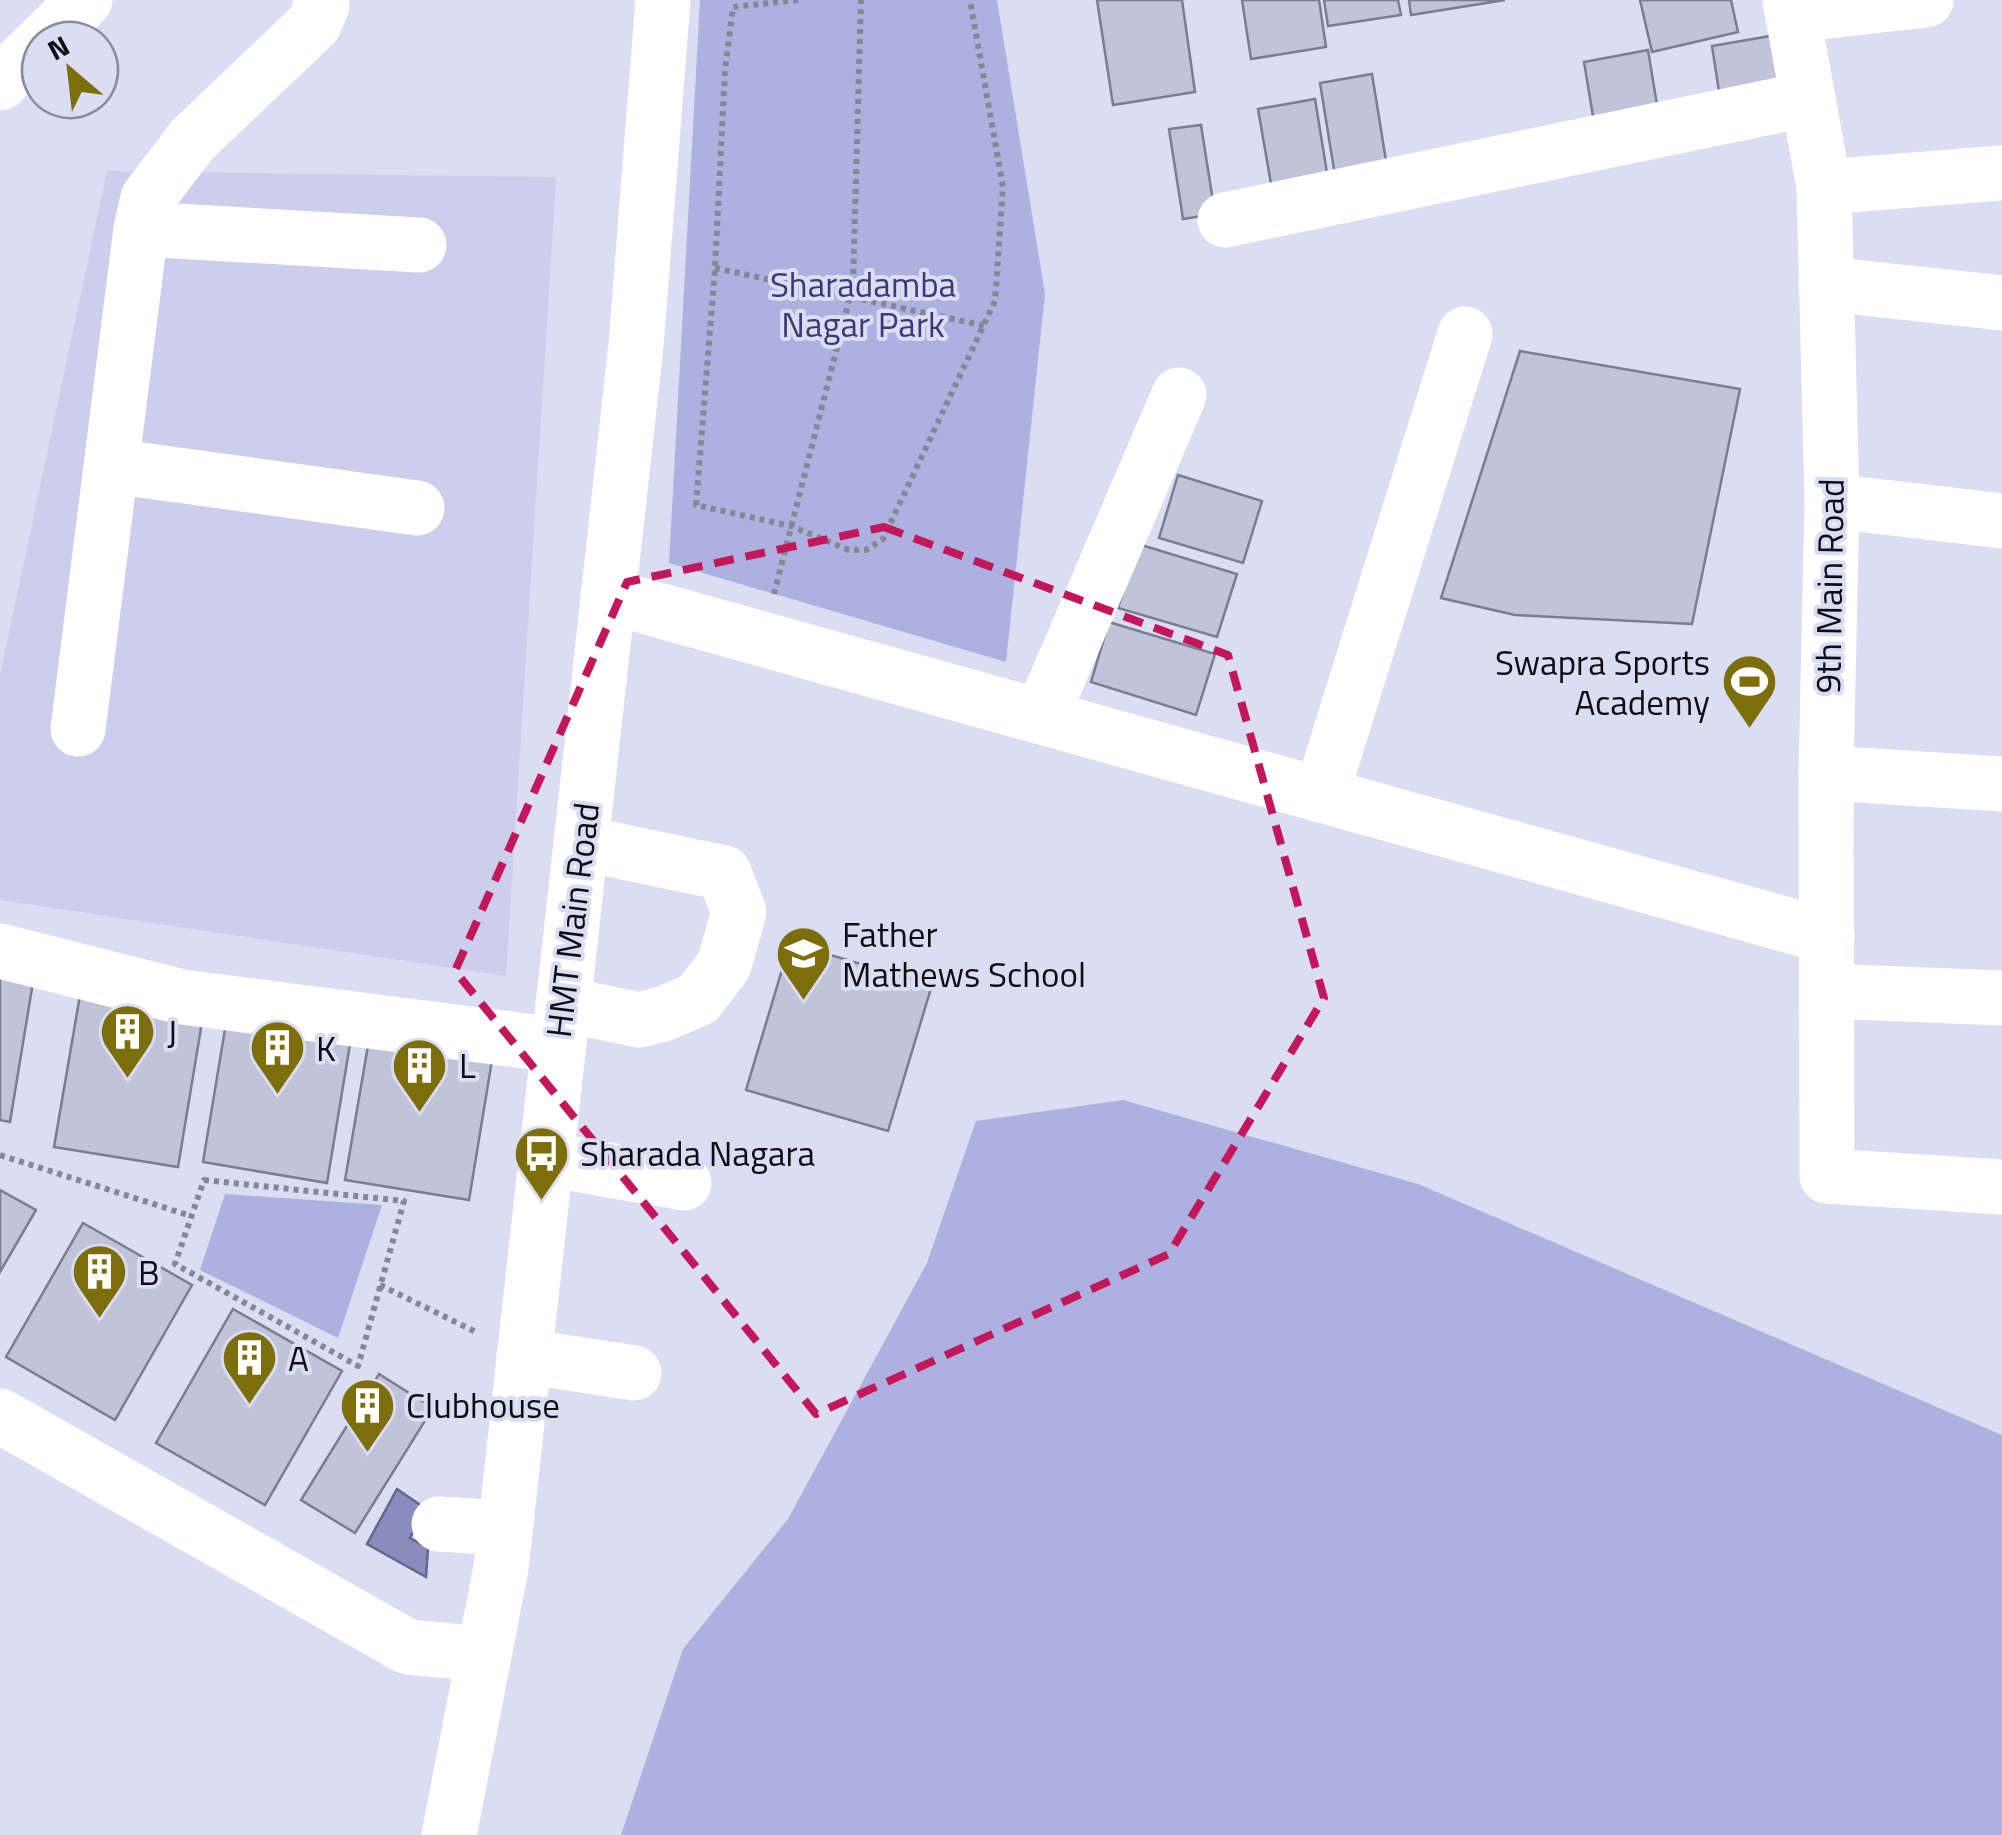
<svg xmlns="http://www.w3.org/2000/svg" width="2002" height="1835" viewBox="0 0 2002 1835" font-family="'Titillium Web',sans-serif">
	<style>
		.built { fill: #cbcfeb }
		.green { fill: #acb1df }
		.water { fill: #888dbd; stroke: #63678a; stroke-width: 2.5 }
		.building { fill: #c1c4d9; stroke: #7a7d90; stroke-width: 2.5 }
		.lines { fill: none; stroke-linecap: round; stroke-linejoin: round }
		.path { stroke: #868796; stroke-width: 6; stroke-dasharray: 5 5; stroke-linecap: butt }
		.minor { stroke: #fff; stroke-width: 55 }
		.marked { fill: none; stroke: #c2185b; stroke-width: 8; stroke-dasharray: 20 12; stroke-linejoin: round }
		.labels { text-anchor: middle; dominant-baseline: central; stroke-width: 8; stroke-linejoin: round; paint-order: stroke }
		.park-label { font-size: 35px; fill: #3a3a77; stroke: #dbddf3 }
		.street-label { font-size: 35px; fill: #0d0d14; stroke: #dbddf3 }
		.poi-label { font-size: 35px; fill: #0d0d14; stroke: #dbddf3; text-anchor: start }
	</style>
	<rect width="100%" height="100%" fill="#dbddf3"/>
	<path class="built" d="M107 171 556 177 506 976 0 900V675Z"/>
	<g class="green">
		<path d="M700 0H997L1045 294 1006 662 669 563Z"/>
		<path d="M1123 1100 1418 1184 2002 1435V1835H621L683 1649 788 1519 927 1263 976 1121Z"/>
		<path d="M225 1194 382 1205 338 1338 200 1270Z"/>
	</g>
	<path class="water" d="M397 1489 426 1509 410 1538 428 1548 426 1577 367 1544Z"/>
	<g class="building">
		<path d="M1097 0H1182L1195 92 1113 105Z"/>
		<path d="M1242 0H1319L1326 47 1251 59Z"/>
		<path d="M1324 0H1398L1401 15 1328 26Z"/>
		<path d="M1409 0H1505L1411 15Z"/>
		<path d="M1640 0H1731L1738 32 1652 52Z"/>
		<path d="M1776 35 1787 100 1722 111 1712 46Z"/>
		<path d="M1648 50 1660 123 1596 134 1584 62Z"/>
		<path d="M1372 74 1389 179 1337 188 1320 83Z"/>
		<path d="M1315 99 1330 191 1274 201 1258 109Z"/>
		<path d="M1201 125 1215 214 1183 219 1169 129Z"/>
		<path d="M1520 351 1740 389 1692 624 1515 615 1441 598Z"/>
		<path d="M1178 475 1262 501 1243 563 1159 538Z"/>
		<path d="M1138 544 1237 574 1217 637 1118 608Z"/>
		<path d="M1109 622 1215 654 1196 715 1091 682Z"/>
		<path d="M790 943 932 985 888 1131 746 1090Z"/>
		<path d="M0 964 35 970 10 1122 0 1120Z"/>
		<path d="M80 995 203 1016 178 1167 54 1147Z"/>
		<path d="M228 1011 352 1032 327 1183 203 1162Z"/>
		<path d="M371 1028 494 1048 469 1200 345 1180Z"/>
		<path d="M0 1190 36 1210 0 1272Z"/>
		<path d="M83 1223 192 1285 115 1420 6 1357Z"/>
		<path d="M233 1309 342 1371 265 1505 156 1443Z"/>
		<path d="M379 1374 433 1408 355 1533 301 1500Z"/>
	</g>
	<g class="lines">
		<g class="path">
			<path d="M798 0 733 7 725 70 715 268 696 505 791 526 849 550H866L883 539 995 301 1003 187 970 0"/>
			<path d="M715 268 986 326"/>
			<path d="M774 594 853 285 861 0"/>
			<path d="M0 1155 191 1216"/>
			<path d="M204 1180 404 1201 358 1366 175 1264Z"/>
			<path d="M380 1285 478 1333"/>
		</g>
		<g class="minor">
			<path d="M1790 0 1824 187 1832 501 1826 773 1827 1176 2002 1187"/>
			<path d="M1793 15 1926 0"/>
			<path d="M44 40 85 0"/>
			<path d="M0 83 40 44"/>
			<path d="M1824 187 2002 173"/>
			<path d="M1225 220 1808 99"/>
			<path d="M141 229 419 245"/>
			<path d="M1826 284 2002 303"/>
			<path d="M112 466 417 508"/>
			<path d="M1832 501 2002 521"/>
			<path d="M608 596 1827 936"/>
			<path d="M1041 717 1179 395"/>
			<path d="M78 729 141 229 148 198 192 140 314 24 322 5 320 0"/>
			<path d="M1826 773 2002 784"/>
			<path d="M1321 795 1465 334"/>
			<path d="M0 951 182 997 557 1045"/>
			<path d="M1827 991 2002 998"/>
			<path d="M563 1004 639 1020 663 1014 698 999 724 965 739 912 724 873 581 843"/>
			<path d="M546 1159 684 1183"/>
			<path d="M524 1356 634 1373"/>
			<path d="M0 1416 408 1647 484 1654"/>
			<path d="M439 1524 503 1528"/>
			<path d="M449 1835 501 1568 636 345 663 0"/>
		</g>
	</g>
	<path class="marked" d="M884 527 1228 655 1324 998 1169 1254 816 1414 455 971 627 582Z"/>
	<defs>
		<symbol id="stadium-pin" viewBox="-11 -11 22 30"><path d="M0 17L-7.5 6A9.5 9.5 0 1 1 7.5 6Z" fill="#7c6e0b" stroke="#dbddf3"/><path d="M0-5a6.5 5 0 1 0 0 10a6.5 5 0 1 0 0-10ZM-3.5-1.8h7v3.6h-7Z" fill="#fff"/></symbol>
		<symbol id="school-pin" viewBox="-11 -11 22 30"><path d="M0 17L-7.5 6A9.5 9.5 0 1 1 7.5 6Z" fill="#7c6e0b" stroke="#dbddf3"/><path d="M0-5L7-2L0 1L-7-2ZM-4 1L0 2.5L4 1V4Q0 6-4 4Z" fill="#fff"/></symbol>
		<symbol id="building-pin" viewBox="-11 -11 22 30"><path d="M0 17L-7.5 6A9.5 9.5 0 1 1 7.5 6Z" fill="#7c6e0b" stroke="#dbddf3"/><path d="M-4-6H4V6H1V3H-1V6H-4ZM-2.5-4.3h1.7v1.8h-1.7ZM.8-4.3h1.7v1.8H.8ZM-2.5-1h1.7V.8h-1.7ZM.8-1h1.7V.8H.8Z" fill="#fff"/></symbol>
		<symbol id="bus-pin" viewBox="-11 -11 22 30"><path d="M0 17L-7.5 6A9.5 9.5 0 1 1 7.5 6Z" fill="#7c6e0b" stroke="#dbddf3"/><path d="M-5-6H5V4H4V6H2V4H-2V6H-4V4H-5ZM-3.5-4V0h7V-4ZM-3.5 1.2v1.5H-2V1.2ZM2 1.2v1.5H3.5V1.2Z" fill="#fff"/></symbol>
	</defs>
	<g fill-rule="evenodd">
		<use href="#stadium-pin" x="1718" y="650" width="63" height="86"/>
		<use href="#school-pin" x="772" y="922" width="63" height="86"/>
		<use href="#building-pin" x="96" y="1000" width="63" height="86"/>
		<use href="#building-pin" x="246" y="1016" width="63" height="86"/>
		<use href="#building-pin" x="388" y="1034" width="63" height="86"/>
		<use href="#bus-pin" x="510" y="1122" width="63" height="86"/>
		<use href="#building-pin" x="68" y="1240" width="63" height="86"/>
		<use href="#building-pin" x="218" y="1326" width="63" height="86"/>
		<use href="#building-pin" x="336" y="1374" width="63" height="86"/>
	</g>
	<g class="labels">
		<g class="park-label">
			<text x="863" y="284">Sharadamba<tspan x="863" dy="40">Nagar Park</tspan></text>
		</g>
		<g class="street-label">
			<text transform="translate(1829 586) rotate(-89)">9th Main Road</text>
			<text transform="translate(572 920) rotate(-83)">HMT Main Road</text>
		</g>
		<g class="poi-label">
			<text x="1710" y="662" text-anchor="end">Swapra Sports<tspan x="1710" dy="40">Academy</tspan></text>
			<text x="842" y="934">Father<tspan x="842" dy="40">Mathews School</tspan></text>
			<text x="167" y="1032">J</text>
			<text x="316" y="1048">K</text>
			<text x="459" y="1065">L</text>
			<text x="580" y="1153">Sharada Nagara</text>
			<text x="138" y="1272">B</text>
			<text x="288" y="1358">A</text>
			<text x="406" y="1405">Clubhouse</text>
		</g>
	</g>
	<g transform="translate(70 70) rotate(332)"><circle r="48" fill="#dbddf3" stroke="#898a9a" stroke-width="2.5"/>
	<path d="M0-8L18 38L0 25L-18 38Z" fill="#7c6e0b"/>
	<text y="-15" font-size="28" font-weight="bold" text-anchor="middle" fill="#0d0d14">N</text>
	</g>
</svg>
